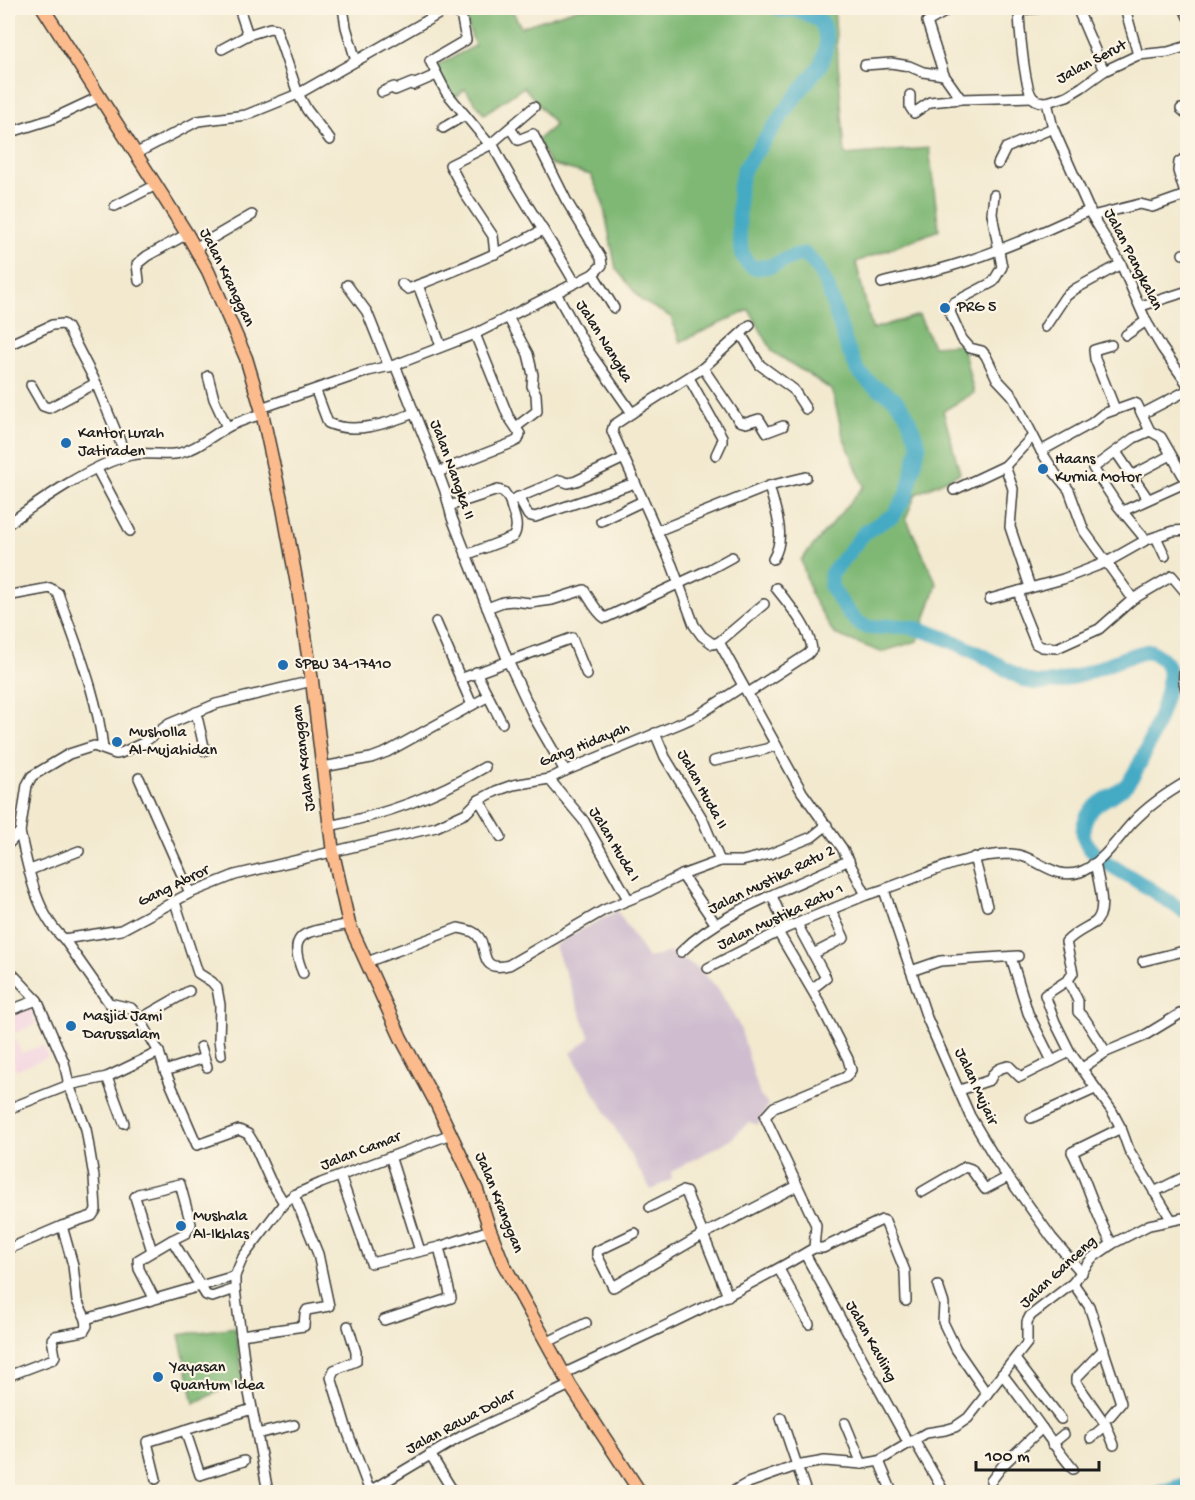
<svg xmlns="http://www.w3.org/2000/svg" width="1195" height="1500" viewBox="0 0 1195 1500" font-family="'Gochi Hand',sans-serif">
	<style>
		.built { fill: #f2cfe1 }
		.industrial { fill: #cfbdcf }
		.forest { fill: #7fb875; stroke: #4e6a48; stroke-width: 1.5 }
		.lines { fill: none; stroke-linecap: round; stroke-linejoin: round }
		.river { stroke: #44aac4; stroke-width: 15 }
		.minor-casing { stroke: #3c3b37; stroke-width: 12 }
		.major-casing { stroke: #3c3b37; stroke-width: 15 }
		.minor { stroke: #fff; stroke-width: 9 }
		.major { stroke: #fbbb8c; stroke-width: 12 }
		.poi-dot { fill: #1f6fb2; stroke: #fcf5e5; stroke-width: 2 }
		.labels { text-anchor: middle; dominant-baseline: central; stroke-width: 4.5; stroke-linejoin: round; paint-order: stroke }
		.street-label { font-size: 16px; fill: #1c1c1c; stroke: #fcf5e5 }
		.poi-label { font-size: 16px; fill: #1c1c1c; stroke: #fcf5e5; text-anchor: start }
	</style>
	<rect width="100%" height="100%" fill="#fcf5e5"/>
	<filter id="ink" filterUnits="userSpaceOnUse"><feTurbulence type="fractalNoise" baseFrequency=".0167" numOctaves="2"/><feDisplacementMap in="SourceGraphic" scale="12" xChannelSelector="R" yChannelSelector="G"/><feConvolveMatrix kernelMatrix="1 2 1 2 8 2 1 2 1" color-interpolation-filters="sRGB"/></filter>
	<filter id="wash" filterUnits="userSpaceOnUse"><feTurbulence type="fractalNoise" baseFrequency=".008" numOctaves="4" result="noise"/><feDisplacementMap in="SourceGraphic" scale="24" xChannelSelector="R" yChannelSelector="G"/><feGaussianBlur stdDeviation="1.35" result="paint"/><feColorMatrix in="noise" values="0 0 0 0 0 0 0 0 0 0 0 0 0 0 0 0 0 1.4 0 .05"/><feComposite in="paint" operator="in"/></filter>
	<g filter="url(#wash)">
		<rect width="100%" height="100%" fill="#f2e9cf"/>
		<path class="built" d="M30 1007 36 1024 13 1034 21 1053 44 1045 48 1057 16 1070 8 1050V1016Z"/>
		<path class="industrial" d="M617 911 648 958 671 952 698 968 719 990 740 1027 760 1096 768 1104 758 1125 749 1122 730 1140 671 1172 672 1179 651 1190 571 1053 590 1038 555 946 562 940Z"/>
		<g class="forest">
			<path d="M462 8H511L521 27 579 8H834L845 155 929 148 939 230 856 262 872 329 919 315 933 346 962 344 974 393 943 411 960 473 916 494 906 518 937 584 918 641 881 652 834 634 812 597 801 560 864 486 843 436 832 390 773 352 749 310 680 342 671 317 642 301 616 269 603 203 591 175 550 164 537 140 555 125 524 87 484 114 465 89 450 102 430 69 475 46Z"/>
			<path d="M235 1327 243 1380 194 1403 179 1335Z"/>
		</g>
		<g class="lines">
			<g class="river">
				<path d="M778 8 781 10H799L822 22 827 42 822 63 790 104 744 169 739 189V231L742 254 747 263 754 268 771 266 794 256 805 254 817 267 828 288 847 347 858 371 872 385 894 398 906 413 919 445 907 494 894 515 865 532 831 574V587C839 599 847 614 859 623 870 631 877 627 889 626 900 626 915 627 925 631 948 638 970 649 992 661 1007 669 1022 683 1041 683 1079 683 1113 657 1150 651 1159 656 1169 662 1169 674 1169 699 1142 767 1126 785 1115 797 1100 798 1090 812 1083 821 1081 833 1086 843 1096 860 1121 870 1137 881 1154 891 1171 903 1188 914"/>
				<path d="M1161 1492 1188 1484"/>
			</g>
		</g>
	</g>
	<g filter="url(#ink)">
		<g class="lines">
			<defs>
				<g id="minor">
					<path d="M239 8 248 35 270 28 276 29 298 94 449 8"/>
					<path d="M343 8 346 27 356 61"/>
					<path d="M456 8 462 19 466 40 430 61 446 92 490 145 492 143C516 192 549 236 575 283"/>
					<path d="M942 8 943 13 927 22 944 75 961 99"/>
					<path d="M1019 8C1019 23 1024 88 1033 98 1037 102 1042 102 1047 102L1053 128 1092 216 1121 264 1146 321 1162 348 1188 385"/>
					<path d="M1077 8 1104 71"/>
					<path d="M1125 8 1138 55"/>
					<path d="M1184 8 1188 17"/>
					<path d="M1018 10 1040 8"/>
					<path d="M222 49 248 35"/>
					<path d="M865 65 891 63 909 66 923 72 944 75"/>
					<path d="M382 92 394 87 395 90 412 83 413 85 436 75"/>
					<path d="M910 95V107L914 113 930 102 961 99 1032 97"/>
					<path d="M1047 102 1067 96 1082 87 1104 71 1138 55 1168 52 1188 46"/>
					<path d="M1181 109 1188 115"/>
					<path d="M443 128 465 115"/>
					<path d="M8 133 52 119 99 97"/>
					<path d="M492 143 534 107"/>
					<path d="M490 145 450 165 467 197 493 236 495 254"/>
					<path d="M135 154 198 121 246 115 298 94 307 110 330 140"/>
					<path d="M998 164 1006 148 1053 128"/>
					<path d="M994 195 992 214 1002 267 993 282 953 303 950 312 962 339 970 348 982 351 986 356 997 379 1012 395 1041 451 1055 473 1069 490 1084 531 1133 599"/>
					<path d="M1187 200 1178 171 1179 162 1188 157"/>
					<path d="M115 206 156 185"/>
					<path d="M1092 216 1140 204 1152 207 1186 195"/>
					<path d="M195 248 252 215"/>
					<path d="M1183 254H1188"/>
					<path d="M593 274 614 308"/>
					<path d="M139 281 137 264 147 256 187 234"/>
					<path d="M882 283C905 277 928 273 951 266 999 252 1044 232 1090 210"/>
					<path d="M402 284 408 289C454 271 499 254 543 230"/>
					<path d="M347 285 367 312 389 367"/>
					<path d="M418 285 441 346"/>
					<path d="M556 293 588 350 632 413 614 425 612 431 672 565 694 625 702 636 713 644 719 642 764 604"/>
					<path d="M1141 306 1188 291"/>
					<path d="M508 317 528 354 533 375 532 386 536 394 537 411 516 427"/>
					<path d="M1045 327 1065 297 1075 289 1121 264"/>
					<path d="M741 334 760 365 793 389 806 409"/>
					<path d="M1126 335 1146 321"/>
					<path d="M8 345 52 325 63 324 67 327 96 383 126 456"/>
					<path d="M1111 345 1094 350 1095 359 1115 409"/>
					<path d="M395 365 438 472 445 491 452 518 508 661 535 719 565 771"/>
					<path d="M703 368 739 421 746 423 759 419 767 432 783 426"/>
					<path d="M208 376 214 399 227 427"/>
					<path d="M689 378 722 437V442L716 455"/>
					<path d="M31 385 43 406 49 408 96 383"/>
					<path d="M316 391 328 423C354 435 389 423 414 413"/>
					<path d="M261 408 368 371 395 365 475 334 593 274 602 265 601 258 566 200 533 134 518 140 510 128"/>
					<path d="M632 413 703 368 750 325"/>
					<path d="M1142 414 1188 390"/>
					<path d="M1041 451 1092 423 1103 414 1134 403 1137 404 1150 431 1161 437 1188 484"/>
					<path d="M1116 452 1148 499"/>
					<path d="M1005 466 1013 489 1010 527 1030 587"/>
					<path d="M97 469 130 531"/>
					<path d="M438 472 512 443 518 440 520 434 508 416 475 334"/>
					<path d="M1133 475 1171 455"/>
					<path d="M769 486 806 477"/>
					<path d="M954 490 1005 466 1032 437"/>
					<path d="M518 497 528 515 535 517 635 483"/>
					<path d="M449 506 498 490 504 492 510 501"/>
					<path d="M1123 511 1187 482"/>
					<path d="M601 521 643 501"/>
					<path d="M8 524C40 501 92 464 131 455 149 451 166 457 180 453 197 449 210 437 224 429 236 422 250 418 262 414"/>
					<path d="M1188 530 1173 531 1146 540 1107 562 1063 579 1019 591 1022 609 1036 644 1042 647 1057 648 1099 629 1133 599 1172 576 1188 595"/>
					<path d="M657 531 769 486C775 509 787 536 773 559"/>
					<path d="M1156 537 1165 556"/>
					<path d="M1146 540 1118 506 1093 468 1134 438 1150 431"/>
					<path d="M466 555 513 537C521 525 512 513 510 501L560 480 568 483 576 481 624 458"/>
					<path d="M8 599 12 595 50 588 58 593C75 643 98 695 103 749"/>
					<path d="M990 599 1019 591"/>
					<path d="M487 608 503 602 513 601 530 603 552 600 584 590C590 599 596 612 605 618L710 569 732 557"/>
					<path d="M436 622 472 705"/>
					<path d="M719 642 802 792 842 848 866 895C915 881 958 854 1011 854 1036 855 1053 881 1080 872 1102 864 1117 839 1133 822 1149 805 1167 793 1188 781"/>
					<path d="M1188 670 1184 671C1183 679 1184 687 1188 694"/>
					<path d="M476 672 502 723"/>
					<path d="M460 679 572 638 587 675"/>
					<path d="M748 693 808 654 812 649C809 627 789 605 776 588"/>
					<path d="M196 712 205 751"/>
					<path d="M655 733 665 757 702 818 720 861"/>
					<path d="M714 761 766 749 776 745"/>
					<path d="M323 767 371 758 387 752 487 697"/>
					<path d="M139 778 190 893"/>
					<path d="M549 779 584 821 628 899"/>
					<path d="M479 800 501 837"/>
					<path d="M329 826C387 814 434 797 485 767"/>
					<path d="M20 832C28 868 36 914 64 939L109 1003 131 1008 138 1016 159 1052 165 1071 197 1145 239 1130 248 1134 253 1142 270 1180 284 1203"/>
					<path d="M8 844 20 832 27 785 32 776 69 754 94 746 116 754 121 753 143 743 169 724 216 704 312 681"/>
					<path d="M974 857 987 906"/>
					<path d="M1093 864 1096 867C1098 882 1109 913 1094 923 1084 929 1074 933 1066 942L1073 973 1068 980 1045 995 1055 1022 1070 1052 1112 1111 1121 1128 1129 1150 1171 1219"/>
					<path d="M30 870 79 851"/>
					<path d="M682 875 715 923"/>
					<path d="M884 890 927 1018 970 1116 998 1163 1052 1238 1082 1273"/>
					<path d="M772 896 786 928"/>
					<path d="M175 902 198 973 212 982 217 988 220 1005 219 1040 221 1055"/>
					<path d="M797 924 826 978 812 989"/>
					<path d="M64 939 121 930 190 893 235 875 436 827 466 813 479 800 496 791 513 785 549 779 565 771 681 723 697 716 743 686"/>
					<path d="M681 952C724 909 795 887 849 860"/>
					<path d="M813 954 844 938 831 910"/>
					<path d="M1011 957 1028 1013 1052 1061"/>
					<path d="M1143 961 1188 950"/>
					<path d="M367 962 458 928C463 929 469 930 473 932 492 942 474 974 509 965L604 910 648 892 682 875 720 861H742L770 854 812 837 827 825"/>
					<path d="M708 968 786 928 866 895"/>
					<path d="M8 969 37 1000 64 1062 69 1085 86 1129 94 1177 96 1210 92 1216 62 1226 8 1249"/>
					<path d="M911 971 940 961 1018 956"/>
					<path d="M303 973C283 926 314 933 349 924"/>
					<path d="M1068 980 1078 1001V1012L1085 1019 1106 1052"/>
					<path d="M8 1011 37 1000"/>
					<path d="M138 1016 140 1019 189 991"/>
					<path d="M201 1047 207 1067"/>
					<path d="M1081 1069 1106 1052 1142 1037 1188 1009"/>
					<path d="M165 1071 204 1058"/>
					<path d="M107 1077 124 1123"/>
					<path d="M960 1090 990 1080C994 1070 999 1068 1009 1066L1020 1077 1070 1052"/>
					<path d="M8 1109 69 1085 107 1077 159 1052"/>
					<path d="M1031 1118 1095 1089"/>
					<path d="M392 1162 420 1251"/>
					<path d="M341 1178 371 1263 439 1247 490 1230"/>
					<path d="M922 1192 965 1167 971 1169 985 1189 1008 1177"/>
					<path d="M1154 1192 1188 1175"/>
					<path d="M650 1207 682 1191 686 1192 728 1296"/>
					<path d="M62 1226 73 1265 77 1301 86 1319 235 1276"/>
					<path d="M635 1233 597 1251V1255L613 1287 704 1234 797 1186"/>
					<path d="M1112 1244C1095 1215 1088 1182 1072 1152L1121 1128"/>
					<path d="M814 1248H823L882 1220 885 1221 905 1271 906 1301"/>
					<path d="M152 1251 135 1197 138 1194 180 1184 191 1224 186 1233 172 1240 206 1295 212 1297 235 1289"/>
					<path d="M805 1254 909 1444"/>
					<path d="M779 1269 809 1324"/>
					<path d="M1073 1283 1089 1306 1121 1403 1110 1416"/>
					<path d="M938 1286 944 1304 943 1322 956 1349 987 1394"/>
					<path d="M154 1298 139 1269 138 1260 172 1240"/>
					<path d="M384 1320 451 1298 439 1247"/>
					<path d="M348 1326 356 1352V1361L334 1370 331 1377 348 1433 370 1492"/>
					<path d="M241 1335 304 1326 305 1314 307 1310 329 1306 318 1254 294 1195"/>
					<path d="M546 1343 586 1323"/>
					<path d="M1104 1349 1076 1378V1382L1106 1425 1114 1445"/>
					<path d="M1015 1359 1061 1419"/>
					<path d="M563 1374C648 1334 733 1296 814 1248L816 1225 765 1117 774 1107 846 1077 851 1070 848 1059 819 1002 778 932"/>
					<path d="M1002 1374C1027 1405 1048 1439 1073 1469"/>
					<path d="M8 1376 53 1359 55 1356 52 1339 55 1336 84 1331 87 1326 86 1319"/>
					<path d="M781 1418 806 1492"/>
					<path d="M845 1423 862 1464"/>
					<path d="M185 1430 200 1475 244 1461"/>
					<path d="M257 1434 294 1425"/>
					<path d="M1091 1438 1106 1425"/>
					<path d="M914 1440 944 1492"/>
					<path d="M1052 1444 1064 1434"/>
					<path d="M430 1454 451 1488"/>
					<path d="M879 1461 892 1492"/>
					<path d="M156 1479 147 1442 252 1409"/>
					<path d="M991 1481 1003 1465 1042 1428"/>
					<path d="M268 1492 247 1382 235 1289V1276L243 1257 284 1203 294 1195 321 1183 451 1134"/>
					<path d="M368 1492 462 1436 570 1385"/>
					<path d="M732 1492 748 1483 796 1466 825 1461 862 1464 879 1461 926 1433 945 1430 955 1427 968 1418 1027 1343V1322L1030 1316 1073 1283 1092 1258 1112 1244 1149 1225 1188 1217"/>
				</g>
				<path id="major" d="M43 8 187 234 208 271 246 358 261 408 283 508 298 590 312 681 333 853 349 924 401 1038 437 1105 477 1190 490 1230 503 1263 570 1385 640 1492"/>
			</defs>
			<use href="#minor" class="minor-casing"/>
			<use href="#major" class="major-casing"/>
			<use href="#minor" class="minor"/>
			<use href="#major" class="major"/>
		</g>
	</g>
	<g class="poi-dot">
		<circle cx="945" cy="308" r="6"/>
		<circle cx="66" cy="443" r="6"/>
		<circle cx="1043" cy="469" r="6"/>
		<circle cx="283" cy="665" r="6"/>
		<circle cx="117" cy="742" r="6"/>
		<circle cx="71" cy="1026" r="6"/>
		<circle cx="181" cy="1226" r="6"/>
		<circle cx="158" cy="1377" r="6"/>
	</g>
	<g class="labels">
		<g class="street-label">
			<text transform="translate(1092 63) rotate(-28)">Jalan Serut</text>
			<text transform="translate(1132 260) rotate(63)">Jalan Pangkalan</text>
			<text transform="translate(226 278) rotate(64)">Jalan Kranggan</text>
			<text transform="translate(603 342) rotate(58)">Jalan Nangka</text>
			<text transform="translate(451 470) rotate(70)">Jalan Nangka II</text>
			<text transform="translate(585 746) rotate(-22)">Gang Hidayah</text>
			<text transform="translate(305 758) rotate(-97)">Jalan Kranggan</text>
			<text transform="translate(701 790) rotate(61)">Jalan Huda II</text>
			<text transform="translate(613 845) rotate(59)">Jalan Huda I</text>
			<text transform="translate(772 881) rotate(-26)">Jalan Mustika Ratu 2</text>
			<text transform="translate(174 887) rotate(-26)">Gang Abror</text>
			<text transform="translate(781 918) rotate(-25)">Jalan Mustika Ratu 1</text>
			<text transform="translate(975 1087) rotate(65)">Jalan Mujair</text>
			<text transform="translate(361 1152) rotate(-21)">Jalan Camar</text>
			<text transform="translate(498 1203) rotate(68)">Jalan Kranggan</text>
			<text transform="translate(1059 1273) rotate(-43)">Jalan Ganceng</text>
			<text transform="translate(870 1342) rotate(61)">Jalan Kavling</text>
			<text transform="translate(461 1423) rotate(-28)">Jalan Rawa Dolar</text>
		</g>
		<g class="poi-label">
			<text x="957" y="308">PRG 5</text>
			<text x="78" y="434">Kantor Lurah<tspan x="78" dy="18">Jatiraden</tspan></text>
			<text x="1055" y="460">Haans<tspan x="1055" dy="18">Kurnia Motor</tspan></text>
			<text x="295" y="665">SPBU 34-17410</text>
			<text x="129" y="733">Musholla<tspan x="129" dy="18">Al-Mujahidan</tspan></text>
			<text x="83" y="1017">Masjid Jami<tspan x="83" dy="18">Darussalam</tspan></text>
			<text x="193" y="1217">Mushala<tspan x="193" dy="18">Al-Ikhlas</tspan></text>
			<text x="170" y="1368">Yayasan<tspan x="170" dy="18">Quantum Idea</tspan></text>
		</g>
	</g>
	<rect width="1195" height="1500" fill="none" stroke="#fcf5e5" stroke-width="30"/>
	<path d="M976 1461v9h123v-9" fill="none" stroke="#1c1c1c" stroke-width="3"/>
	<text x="985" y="1461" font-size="18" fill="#1c1c1c" stroke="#fcf5e5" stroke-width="4.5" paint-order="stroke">100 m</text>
</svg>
